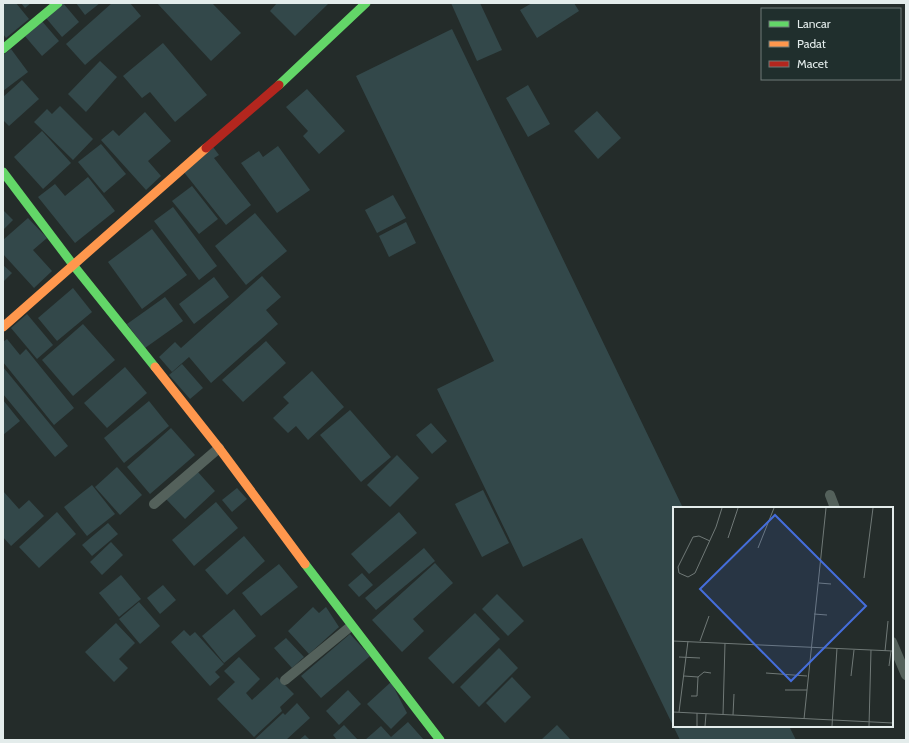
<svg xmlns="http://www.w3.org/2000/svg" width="909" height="743" viewBox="0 0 909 743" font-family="Cabin,sans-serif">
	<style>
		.building { fill: #33484a }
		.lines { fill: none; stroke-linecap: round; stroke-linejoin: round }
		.lane { stroke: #54615b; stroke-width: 10 }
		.fast { stroke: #63d668; stroke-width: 9 }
		.slow { stroke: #ff974d; stroke-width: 9 }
		.jam { stroke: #b3261e; stroke-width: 9 }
		.inset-road { fill: none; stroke: #707977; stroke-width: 1 }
		.view { fill: #456edc; fill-opacity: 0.15; stroke: #456edc; stroke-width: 2 }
		.inset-edge { fill: none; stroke: #e3eceb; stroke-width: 2 }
	</style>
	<rect width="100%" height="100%" fill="#242c2a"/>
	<g class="building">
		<path d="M3 3H16L29 19 6 38 3 34Z"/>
		<path d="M21 3H31L25 8Z"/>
		<path d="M63 3 79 22 62 37 46 18Z"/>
		<path d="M76 3H100L85 15Z"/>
		<path d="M112 3H130L141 16 85 65 66 44Z"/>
		<path d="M157 3H212L241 33 211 61Z"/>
		<path d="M277 3H329L295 36 270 11Z"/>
		<path d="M451 3H480L502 50 477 61Z"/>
		<path d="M532 3H574L579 11 537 38 520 10Z"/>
		<path d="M41 20 59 41 42 56 24 35Z"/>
		<path d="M452 29 683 508H674V726H789L796 740H680L582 538 523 567 437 389 494 361 356 76Z"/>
		<path d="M163 43 207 95 175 122 150 92 142 98 123 76Z"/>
		<path d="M11 49 28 72 3 91V55Z"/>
		<path d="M100 61 117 77 86 112 68 94Z"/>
		<path d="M22 80 39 99 9 126 3 120V97Z"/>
		<path d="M528 85 550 124 528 137 506 98Z"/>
		<path d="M307 89 345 131 319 154 303 136 308 131 286 107Z"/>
		<path d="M60 106 93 139 73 160 34 122 47 109 52 114Z"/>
		<path d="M597 111 621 138 598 159 574 131Z"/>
		<path d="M145 112 171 141 148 161 161 176 146 190 101 140 113 130 119 136Z"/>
		<path d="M42 131 71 163 43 189 14 157Z"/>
		<path d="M101 144 126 174 104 193 78 162Z"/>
		<path d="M278 146 310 190 277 213 241 163 259 151 263 157Z"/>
		<path d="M213 147 219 155 214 158 251 205 226 225 183 171Z"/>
		<path d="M88 177 115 211 75 243 38 197 55 184 65 196Z"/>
		<path d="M192 186 218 219 199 234 172 201Z"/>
		<path d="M393 195 406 218 377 233 365 210Z"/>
		<path d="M173 207 217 266 199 280 154 221Z"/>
		<path d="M3 210 13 220 3 230Z"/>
		<path d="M255 213 287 251 246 285 215 246Z"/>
		<path d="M28 218 47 238 33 250 52 271 34 288 3 254V240Z"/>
		<path d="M406 222 416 243 389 257 379 236Z"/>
		<path d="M152 229 187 275 142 309 108 262Z"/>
		<path d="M3 265 12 273 3 282Z"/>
		<path d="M262 276 281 297 266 310 278 324 211 383 189 357 172 372 159 357 175 342 181 348Z"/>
		<path d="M214 277 229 297 194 324 179 304Z"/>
		<path d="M73 288 92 312 57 341 38 318Z"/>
		<path d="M165 297 183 321 145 348 127 324Z"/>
		<path d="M27 314 53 345 37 359 11 328Z"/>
		<path d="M83 324 115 360 73 396 42 360Z"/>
		<path d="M7 339 20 355 26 349 74 408 54 425 3 362V342Z"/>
		<path d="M266 341 286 363 243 402 222 380Z"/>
		<path d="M182 364 203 388 190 399 169 375Z"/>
		<path d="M3 367 68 446 55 457 3 394Z"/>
		<path d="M125 367 147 393 107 428 84 403Z"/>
		<path d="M312 371 344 407 308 440 296 426 288 433 273 418 289 403 283 397Z"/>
		<path d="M3 400 20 421 3 435Z"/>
		<path d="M149 401 169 426 124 463 104 438Z"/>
		<path d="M350 410 391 457 361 482 320 435Z"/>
		<path d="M431 423 447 441 432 454 416 435Z"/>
		<path d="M171 428 195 455 150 494 127 467Z"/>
		<path d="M397 455 419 478 390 507 367 485Z"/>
		<path d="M117 467 142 495 120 515 95 487Z"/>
		<path d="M197 471 215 491 185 519 166 499Z"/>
		<path d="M92 485 115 514 87 536 64 507Z"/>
		<path d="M237 488 247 499 232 512 222 500Z"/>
		<path d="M483 490 509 543 482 557 455 504Z"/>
		<path d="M3 491 19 509 29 500 44 516 11 546 3 537Z"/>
		<path d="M216 502 238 528 194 566 172 540Z"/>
		<path d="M57 512 76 534 39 568 19 547Z"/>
		<path d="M399 512 417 533 369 574 351 554Z"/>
		<path d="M108 523 118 534 92 556 82 545Z"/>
		<path d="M244 536 265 561 227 595 205 570Z"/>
		<path d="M111 542 123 555 102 575 90 562Z"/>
		<path d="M424 548 435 561 376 610 365 598Z"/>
		<path d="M435 563 453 583 413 619 424 631 402 652 372 620Z"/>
		<path d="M279 564 298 587 261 616 242 593Z"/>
		<path d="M362 573 373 585 359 597 348 585Z"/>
		<path d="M121 575 141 599 119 617 99 593Z"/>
		<path d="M163 585 176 600 160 614 147 598Z"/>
		<path d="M497 594 524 621 508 636 482 609Z"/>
		<path d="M139 602 160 626 140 644 119 619Z"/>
		<path d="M313 607 319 613 326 607 339 627 309 654 288 631Z"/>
		<path d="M234 609 256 636 224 663 202 636Z"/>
		<path d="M475 613 500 639 453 684 428 658Z"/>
		<path d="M116 623 135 643 119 659 128 668 114 682 85 652Z"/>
		<path d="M184 630 190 636 195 632 224 664 215 672 220 677 210 686 171 642Z"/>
		<path d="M350 634 370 656 321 698 301 676Z"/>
		<path d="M286 638 304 657 292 668 274 648Z"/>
		<path d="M499 648 518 668 479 707 460 687Z"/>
		<path d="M239 657 260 679 246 693 252 700 277 677 294 694 280 707 282 711 254 737 217 699 235 682 224 671Z"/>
		<path d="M512 677 531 697 505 723 486 703Z"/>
		<path d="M391 682 407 713 391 729 367 704Z"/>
		<path d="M348 690 361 704 339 725 326 711Z"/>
		<path d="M297 703 310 718 286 740H254L283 713 285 715Z"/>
		<path d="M408 722 424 740H365L381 726 391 737Z"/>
		<path d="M344 725 358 740H337L333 735Z"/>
		<path d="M557 725 571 740H541Z"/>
		<path d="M305 735 310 740H299Z"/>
	</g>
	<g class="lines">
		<g class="lane">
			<path d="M830 495 835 508"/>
			<path d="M154 504 219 448"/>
			<path d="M892 642 906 675"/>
			<path d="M285 680 351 626"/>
		</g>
		<g class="fast">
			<path d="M3 49 58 3"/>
			<path d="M279 85 366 3"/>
			<path d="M3 172 74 266 155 367"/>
			<path d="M305 564 440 740"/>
		</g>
		<g class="slow">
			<path d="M3 327 206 148"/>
			<path d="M155 367 219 448 305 564"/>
		</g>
		<path class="jam" d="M206 148 279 85"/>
	</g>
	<g transform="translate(673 507)">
		<rect width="220" height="220" fill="#242c2a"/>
		<path class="inset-road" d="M55 31 65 1M37 34 26 29 20 30 5 60 6 66 15 70 22 66 43 20 49 1M85 41 101 1M191 71 200 1M146 76 158 77M141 107 154 108M0 134 220 144M27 134 36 109M212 144 215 114M6 150 27 151M216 159 218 144M93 166 134 169M11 169 25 170 31 165 38 166M178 169 181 143M112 183H134M18 189H24L25 170M0 205 220 216M6 205 15 134M50 208 52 136M60 208 61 187M131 212 153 1M24 219V206M32 219 33 207M159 219 164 141M196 219 198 143"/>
		<path class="view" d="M102 8 193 99 118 174 27 82Z"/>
		<rect width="220" height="220" class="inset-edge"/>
	</g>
	<rect width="909" height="743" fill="none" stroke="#e3eceb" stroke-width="8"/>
	<rect x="761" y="8" width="140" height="72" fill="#202f2d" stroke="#6e7b79"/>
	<rect x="769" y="21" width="20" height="6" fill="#63d668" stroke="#6e7b79"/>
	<text x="797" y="28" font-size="12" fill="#e3eceb">Lancar</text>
	<rect x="769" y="41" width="20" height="6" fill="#ff974d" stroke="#6e7b79"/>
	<text x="797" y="48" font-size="12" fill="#e3eceb">Padat</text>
	<rect x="769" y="61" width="20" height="6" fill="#b3261e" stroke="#6e7b79"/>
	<text x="797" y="68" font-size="12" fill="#e3eceb">Macet</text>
</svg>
